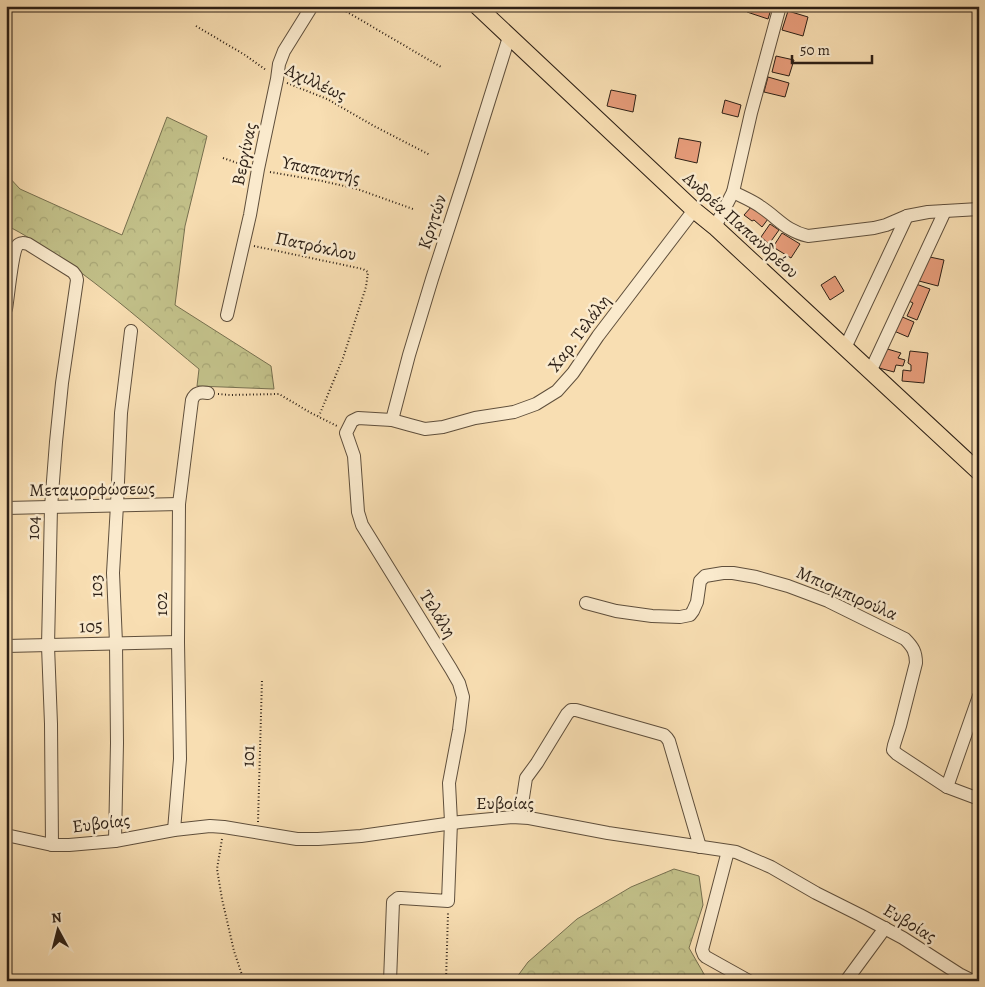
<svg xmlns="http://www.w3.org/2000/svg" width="985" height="987" viewBox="0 0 985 987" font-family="Alegreya,serif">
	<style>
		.forest { fill: url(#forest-crowns); stroke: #77704f }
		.building { fill: #e79c7a; stroke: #2c1f15 }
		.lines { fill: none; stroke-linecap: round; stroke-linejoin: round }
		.minor-casing { stroke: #5f4f3c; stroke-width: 14 }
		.major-casing { stroke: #2c1f15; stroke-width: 18 }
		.path { stroke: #2c1f15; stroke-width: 2; stroke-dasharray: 1 2.5; stroke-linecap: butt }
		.minor { stroke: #faeacd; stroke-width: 12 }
		.major { stroke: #f8deb2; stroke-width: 16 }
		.labels { text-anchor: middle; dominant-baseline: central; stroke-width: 5; stroke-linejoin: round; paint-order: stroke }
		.street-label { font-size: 18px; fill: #2c1f15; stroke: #faeacd }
	</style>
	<defs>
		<pattern id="forest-crowns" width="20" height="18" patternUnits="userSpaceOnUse" patternTransform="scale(1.25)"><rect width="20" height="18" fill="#c2c089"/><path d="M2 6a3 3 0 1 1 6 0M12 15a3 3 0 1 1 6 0" fill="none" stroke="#a7a575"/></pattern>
	</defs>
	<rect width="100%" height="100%" fill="#f8deb2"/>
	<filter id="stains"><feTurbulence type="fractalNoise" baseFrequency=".004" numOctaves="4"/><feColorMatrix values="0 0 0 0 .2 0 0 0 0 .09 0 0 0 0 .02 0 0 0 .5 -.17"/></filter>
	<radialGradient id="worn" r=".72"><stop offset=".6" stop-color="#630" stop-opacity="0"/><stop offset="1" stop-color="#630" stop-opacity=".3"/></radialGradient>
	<g class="forest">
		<path d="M167 117 207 136 185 226 175 305 271 366 274 389 197 386 199 369C137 318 77 262 6 225V174L20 189 122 235Z"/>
		<path d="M674 869 699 876 703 905 689 948 708 981H514L528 962 577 919 631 887Z"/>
	</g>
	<g class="building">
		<path d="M749 6H772L768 19 747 12Z"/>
		<path d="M788 11 808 17 803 36 782 30Z"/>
		<path d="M776 56 794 60 789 76 772 72Z"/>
		<path d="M768 77 789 83 785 97 764 92Z"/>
		<path d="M611 90 636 95 633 112 607 106Z"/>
		<path d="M725 100 741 105 738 117 722 113Z"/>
		<path d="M679 138 701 142 697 163 675 158Z"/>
		<path d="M752 206 768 219 762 227 754 220 752 221 744 215Z"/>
		<path d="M770 224 779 230 769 244 761 237Z"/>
		<path d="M782 233 800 244 791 258 773 247Z"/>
		<path d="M925 256 944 260 938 286 919 281Z"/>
		<path d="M835 276 844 291 830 300 821 285Z"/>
		<path d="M916 284 930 289 917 320 907 316 913 303 909 301Z"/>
		<path d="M900 316 914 322 908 337 894 331Z"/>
		<path d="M884 348 901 353 898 358 905 360 903 366 896 365 894 372 879 368Z"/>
		<path d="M910 351 928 353 924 383 902 381 903 370 911 371V365L908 363Z"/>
	</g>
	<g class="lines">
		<defs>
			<g id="minor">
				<path d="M733 192C743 197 753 201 761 207 779 219 786 231 808 236L874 228 886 225 907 216 928 212 979 209"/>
				<path d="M715 227 733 192 751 113 780 6"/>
				<path d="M6 309C8 298 12 253 17 246 20 242 24 243 28 244L73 272 76 276 77 280 62 383 56 442 51 507 48 646 51 724 52 845"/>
				<path d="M227 315 250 215 258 169 277 79 279 64 284 51 312 6"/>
				<path d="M845 348 907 216"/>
				<path d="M870 372 945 211"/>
				<path d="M392 420 409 355 432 279 466 174 509 37"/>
				<path d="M6 508 179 504"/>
				<path d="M586 603 616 611 652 616 680 617 690 615 693 611 697 602 700 581 705 576 723 573H733L756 577 788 586 828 601 905 639C913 647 916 652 916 663L900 726 894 745 893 750 897 754 947 787 979 799"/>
				<path d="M6 646 178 642"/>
				<path d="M947 787 979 696"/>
				<path d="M520 817 526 778 537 763 567 714 571 710H576L664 735 667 738 669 741 700 847"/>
				<path d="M174 830 180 759 178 642 179 504 192 400C195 392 201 392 208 393"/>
				<path d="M6 835 52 845H69L115 841 174 830 210 826 224 827 297 839H318L361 836 460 822 512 817 529 818 608 833 736 852 771 867 816 893 860 915 903 938 959 974 973 981"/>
				<path d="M115 841 117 743 116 643 113 573 117 505 121 413 131 331"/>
				<path d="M728 851 702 950 704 955 706 957 749 981"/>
				<path d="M390 981 393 902 398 898H401L448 901 451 822 449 783 459 730 463 697 459 683 451 669 362 525 358 512 354 456 346 433 352 421 358 418 392 420 410 425 425 429 443 427 475 418 514 412 536 404 557 391 573 373 598 336 694 210"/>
				<path d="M846 981 885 928"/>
			</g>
			<path id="major" d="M477 6 694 210 715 227 979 472"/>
		</defs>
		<use href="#minor" class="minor-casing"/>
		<use href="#major" class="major-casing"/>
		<g class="path">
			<path d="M337 6 441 67"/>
			<path d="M196 26 245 55 266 70"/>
			<path d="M287 83 327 99 374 126 430 155"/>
			<path d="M223 158 246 166"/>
			<path d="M270 172 322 181 357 189 413 209"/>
			<path d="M254 246 363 269 368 272 366 287 343 358 319 416"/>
			<path d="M218 394 230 395 279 394 311 413 337 426"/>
			<path d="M258 822 262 679"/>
			<path d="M222 839 217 869 222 899 234 951 244 981"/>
			<path d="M446 981 448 913"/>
		</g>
		<use href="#minor" class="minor"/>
		<use href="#major" class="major"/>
	</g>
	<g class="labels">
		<g class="street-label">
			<text transform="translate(316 82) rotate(25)">Αχιλλέως</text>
			<text transform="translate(244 154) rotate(-78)">Βεργίνας</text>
			<text transform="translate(321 170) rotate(12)">Υπαπαντής</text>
			<text transform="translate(432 222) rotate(-72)">Κρητών</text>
			<text transform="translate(741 225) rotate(42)">Ανδρέα Παπανδρέου</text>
			<text transform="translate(316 246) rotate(12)">Πατρόκλου</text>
			<text transform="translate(579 333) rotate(-53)">Χαρ. Τελάλη</text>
			<text transform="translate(92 489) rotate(-1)">Μεταμορφώσεως</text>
			<text transform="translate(33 528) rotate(-89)">104</text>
			<text transform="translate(96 586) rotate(-91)">103</text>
			<text transform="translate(847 593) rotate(24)">Μπισμπιρούλα</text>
			<text transform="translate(161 604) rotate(-90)">102</text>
			<text transform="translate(438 614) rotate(58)">Τελάλη</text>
			<text transform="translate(91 626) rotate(-3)">105</text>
			<text transform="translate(248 756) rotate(-88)">101</text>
			<text x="505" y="803">Ευβοίας</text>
			<text transform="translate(101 823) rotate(-7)">Ευβοίας</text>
			<text transform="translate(910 923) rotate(31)">Ευβοίας</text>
		</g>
	</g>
	<rect width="985" height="987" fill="none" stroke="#f8deb2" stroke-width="25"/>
	<rect x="8" y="8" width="970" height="972" fill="none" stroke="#2c1f15" stroke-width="2.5"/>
	<rect x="12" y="12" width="960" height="962" fill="none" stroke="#2c1f15"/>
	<g transform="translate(58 930) rotate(353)" stroke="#faeacd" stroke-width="4" paint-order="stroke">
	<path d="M0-4L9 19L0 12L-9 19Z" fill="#2c1f15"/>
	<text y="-8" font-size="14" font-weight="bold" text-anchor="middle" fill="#2c1f15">N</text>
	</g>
	<path d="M792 55v8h80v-8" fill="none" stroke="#2c1f15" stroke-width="2.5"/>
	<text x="800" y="55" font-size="15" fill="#2c1f15" stroke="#faeacd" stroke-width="4" paint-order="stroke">50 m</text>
	<rect width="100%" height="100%" filter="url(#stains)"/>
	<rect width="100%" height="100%" fill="url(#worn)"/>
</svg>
